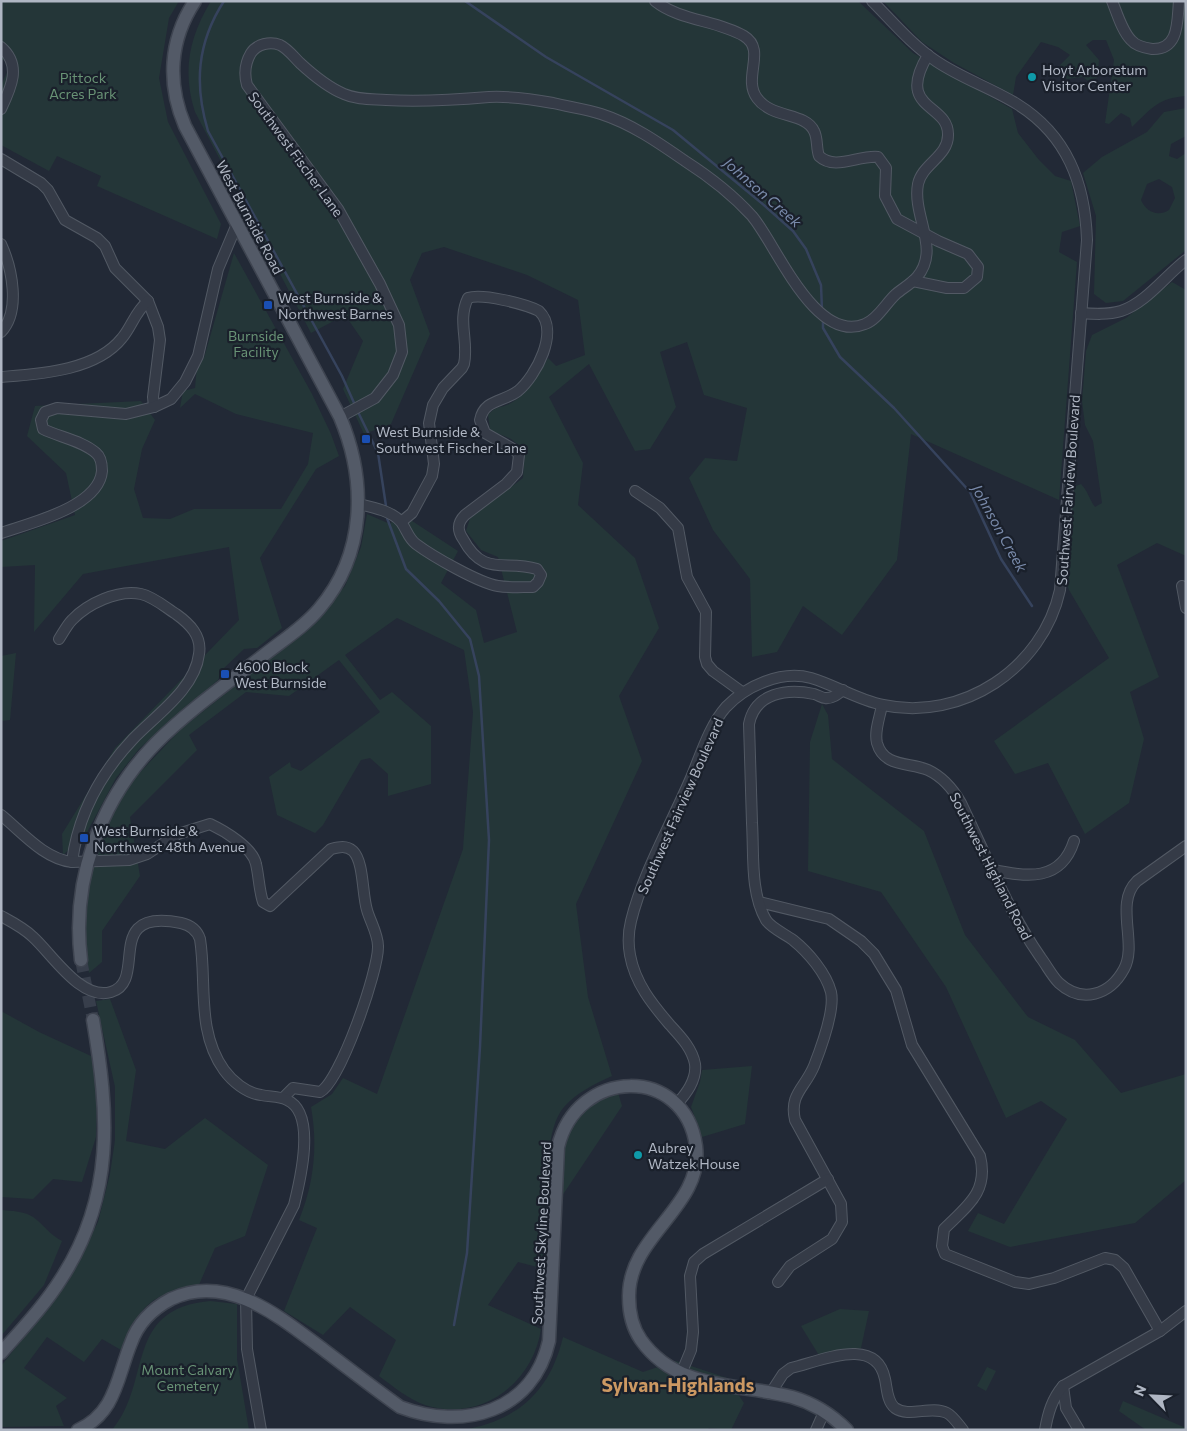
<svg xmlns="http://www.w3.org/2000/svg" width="1187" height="1431" viewBox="0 0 1187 1431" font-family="Commissioner,sans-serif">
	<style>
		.green { fill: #243638; fill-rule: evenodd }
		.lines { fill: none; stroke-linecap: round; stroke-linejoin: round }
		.stream { stroke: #36435d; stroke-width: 2.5 }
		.major-tunnel { stroke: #373e4b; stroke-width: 12; stroke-dasharray: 12 6; stroke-linecap: butt }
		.minor-casing { stroke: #525964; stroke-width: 12 }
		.major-casing { stroke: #3e4450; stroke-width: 15 }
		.minor { stroke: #353b47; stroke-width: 10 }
		.major { stroke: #535a67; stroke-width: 12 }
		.culture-dot { fill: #0f9aa8; stroke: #1a202b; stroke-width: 2 }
		.transit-dot { fill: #1a4fb4; stroke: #1a202b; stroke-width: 2 }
		.labels { text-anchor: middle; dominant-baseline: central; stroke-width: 4.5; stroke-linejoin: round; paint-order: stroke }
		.poi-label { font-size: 14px; fill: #afb6c3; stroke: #1a202b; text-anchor: start }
		.park-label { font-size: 14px; fill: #689275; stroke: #1a202b }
		.street-label { font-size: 14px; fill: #afb6c3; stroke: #1a202b }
		.water-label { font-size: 15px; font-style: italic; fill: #798aaa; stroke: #1a202b }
		.district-label { font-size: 19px; font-weight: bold; fill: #cc9862; stroke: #1a202b }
	</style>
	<rect width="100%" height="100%" fill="#222936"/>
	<g class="green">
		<path d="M1 1H179L169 18 159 78 168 122 221 224 217 239 97 186 101 176 57 156 49 171 1 145V85L11 64 1 59Z"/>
		<path d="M211 1H858L913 53 1012 109 1018 133 1039 160 1055 176 1071 181 1080 226 1062 232 1059 252 1077 262 1059 500 911 434 897 560 842 635 803 606 777 652 752 657 750 579 713 530 689 478 705 458 737 461 747 408 704 395 687 342 660 352 676 407 650 449 635 451 589 364 549 397 583 463 578 505 635 558 659 628 619 696 642 761 576 904 588 997 612 1076C595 1084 577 1092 564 1107 540 1133 546 1232 545 1269L518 1262 488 1305 541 1329C533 1384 480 1423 425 1405 408 1399 394 1387 379 1376L396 1340 350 1307 323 1335 284 1311 317 1228 299 1220C314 1183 318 1146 311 1107L332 1094 343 1078 377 1094 463 849 473 712 464 650 397 618 345 655 380 700 392 692 431 726V784L388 796V774L370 758 361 760 323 825 315 833 277 815 269 777 290 762 291 767 301 771 380 712 339 660 289 696 246 692 189 735 197 750 130 817 140 876 102 931V962L89 973 83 931 89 867 107 822 129 784 182 728 306 630 345 586 361 547 367 514 390 524 400 513 458 551 441 583 476 610 484 643 517 632 498 557 481 550 466 531 470 518 523 478 525 450 511 439 490 430 488 415C497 405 500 409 511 403 529 393 538 375 548 358L556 366 585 355 578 300 527 275 444 247 422 253 410 280 430 334 391 424 364 434 343 389 363 341 345 315 311 333 195 112C182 72 189 37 211 1Z"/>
		<path d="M883 1H1186V96C1158 98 1152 108 1132 127L1130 118 1121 113 1109 124 1105 123 1114 60 1106 40H1093L1086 45 1099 60 1097 78 1088 81 1083 77 1067 79 1060 65 1070 55 1058 47 1041 42 1016 77 1013 95 954 63 922 42Z"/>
		<path d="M1186 108V136L1171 144 1169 156 1177 159 1186 153V250L1123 301 1106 303 1094 294 1096 216 1083 173 1102 157 1147 132 1164 112ZM1159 179 1172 187 1175 198 1169 210C1158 217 1146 212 1141 200L1147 184Z"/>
		<path d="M234 253 312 394 331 434 339 456 316 469 260 558 282 628 257 648 244 649 223 669 218 680 139 749 116 778 86 834 63 855 62 834 115 748 239 620 229 547 83 574 34 632 35 565 1 567V541L75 515 66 473 27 436 35 406 141 401 155 420 142 449 134 489 143 518 170 519 194 509H281L308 464 313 433 236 414 195 394 180 408 183 391 195 388 197 366 204 358Z"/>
		<path d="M1172 282 1186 290V556L1157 543 1117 565 1159 677 1130 692 1144 739 1129 803 1085 834 1048 763 1015 774 994 741 1109 658 1069 590 1063 574 1067 504 1076 486 1081 484C1088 491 1089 499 1095 507L1102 503 1093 441 1085 425 1082 401 1086 351 1092 335 1126 318Z"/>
		<path d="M16 653 10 720 1 721V656Z"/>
		<path d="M822 704 828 715 832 759 924 831 965 935 1028 1017 1075 1040 1121 1093 1186 1074V1180L1135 1223 1010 1247 968 1231 978 1213 1004 1224 1067 1119 1041 1101 1006 1118 946 987 881 892 808 871 810 742Z"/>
		<path d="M110 999 136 1070 126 1141 165 1149 205 1118 268 1165 245 1236 215 1248 198 1287C148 1294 141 1306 121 1350L102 1339 84 1362 47 1337 24 1368 67 1398 56 1406 64 1426 1 1427V1366L68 1282 98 1222 110 1174 115 1140V1087L96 1001Z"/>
		<path d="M1 1011 39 1032 91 1056 97 1088 96 1137 82 1182 53 1179 33 1199 1 1197Z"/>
		<path d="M752 1066 745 1124 702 1137 691 1107 700 1082 702 1070Z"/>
		<path d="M617 1089 622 1106 560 1199C563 1143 560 1115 617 1089Z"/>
		<path d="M1 1210C12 1211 24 1211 33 1217 44 1225 50 1235 62 1241L44 1285 1 1336Z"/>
		<path d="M210 1301 237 1304V1359L249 1430H112C153 1381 123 1309 210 1301Z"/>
		<path d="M840 1309 869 1311 861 1348 820 1357 801 1326Z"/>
		<path d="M563 1337 643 1372 676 1361 727 1378 744 1403 731 1430 709 1428 707 1430H462C517 1421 550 1392 563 1337Z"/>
		<path d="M987 1367 996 1371 986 1391 977 1386Z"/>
		<path d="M1123 1401 1186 1428V1430H1146L1119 1411Z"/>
	</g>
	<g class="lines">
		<g class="stream">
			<path d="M224 1C197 43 194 84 208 131L342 376 355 405"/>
			<path d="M465 1 546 57 673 130 765 206 793 231 806 249 821 285 822 310"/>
			<path d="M823 318V328L840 357 894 408 970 492 1001 559 1032 606"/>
			<path d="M359 414 378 453 386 506"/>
			<path d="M387 518 406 569 439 601 470 639 479 676 489 840 480 1047 467 1253 454 1325"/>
		</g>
		<path class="major-tunnel" d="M81 960 93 1020"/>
		<defs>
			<g id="minor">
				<path d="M655 1C680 21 717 20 744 36 767 50 742 78 757 98 772 119 805 112 814 131 818 138 816 148 819 156 835 171 858 155 878 157L886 168 885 196 897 219 938 241 968 254 978 267 977 277 964 288H947L913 281"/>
				<path d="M1112 1C1117 13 1122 31 1131 40 1136 46 1145 48 1152 49 1180 50 1177 20 1179 1"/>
				<path d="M1 47C22 65 11 88 1 109"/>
				<path d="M1 159 41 183 48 190 65 220 97 238 105 246 115 268 148 301 158 327 160 340 153 397 154 407"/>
				<path d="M1 244C12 268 21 311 1 332"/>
				<path d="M1081 313C1094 314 1108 315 1121 311 1146 303 1165 276 1186 260"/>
				<path d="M1 377C39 374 96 371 122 338 132 326 135 312 148 301"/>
				<path d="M340 417 375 398 393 375 402 352 399 325 380 284 338 209 247 85C244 74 245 63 251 53 257 44 270 41 280 45 287 48 294 57 300 63 313 75 327 87 344 94 357 100 372 99 386 100 421 102 454 100 489 97 511 96 532 99 553 103 569 107 586 109 601 114 632 124 659 143 685 161 710 177 732 194 752 216 776 244 815 345 865 324 878 319 886 303 896 294 903 288 911 284 917 277 941 249 912 216 918 184 922 164 949 156 948 134 948 103 895 110 928 55"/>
				<path d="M635 491 660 508 678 528 687 577 706 612 705 657 707 664 713 671 742 692"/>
				<path d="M359 504C372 507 392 511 401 522 407 530 408 538 416 544 432 556 479 583 498 586 509 588 521 587 533 587L538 582 541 575 537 569C505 559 484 578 463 539 457 530 457 523 465 515L506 484 517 472 519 455 515 450 485 433 480 420C484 399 504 402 518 391 536 376 560 331 539 311 525 304 482 293 468 298 457 320 469 342 464 364L462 368 443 388 433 405 429 423 434 464 432 476 412 513 401 522"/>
				<path d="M1 533C30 523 99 507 102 471 102 465 101 457 96 453 83 441 59 437 43 429L41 420 45 412 57 408 126 414 154 407 171 399 185 382 198 356 218 269 237 224"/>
				<path d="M1182 586 1186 608"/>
				<path d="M59 639C63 633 67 625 72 620 87 604 118 589 141 594 154 597 165 607 176 614 190 624 202 636 199 654 195 689 156 715 133 739 101 773 78 815 72 862"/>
				<path d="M882 705C880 717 874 731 877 743 884 768 910 762 928 770 943 777 953 789 961 803 986 855 1008 911 1041 958 1047 966 1052 976 1059 983 1082 1004 1110 995 1124 969 1138 944 1114 903 1137 881L1186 846"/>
				<path d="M1 815C22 832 44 859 72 862L129 860 147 854 178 834 210 824C225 831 253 848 256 864 259 877 259 890 263 902L270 906 331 849C339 847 346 845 353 851 364 862 362 894 367 910 370 921 378 934 378 946 379 970 340 1082 320 1092L293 1088 283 1098"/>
				<path d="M993 870C1027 877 1061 882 1074 841"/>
				<path d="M759 902 829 919 861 941 874 954 896 990 912 1045 980 1156C989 1192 967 1206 944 1229L942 1246 945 1254 1015 1282 1029 1284 1054 1278 1105 1258 1115 1260 1124 1268 1160 1331"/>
				<path d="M1 916C12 922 24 928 33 937 52 954 81 1001 111 992 149 981 101 907 181 923 190 925 197 930 200 939 207 982 196 1031 224 1070 232 1081 246 1093 261 1095 270 1097 279 1096 287 1100 317 1113 300 1181 294 1205L246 1299 247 1349 261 1430"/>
				<path d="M676 1105C686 1094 697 1080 695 1064 692 1048 680 1036 670 1025 652 1004 635 983 630 955 628 944 628 933 631 921 642 875 671 824 690 780 700 757 709 726 726 707 746 686 781 670 811 678 835 685 858 700 883 705 962 722 1043 668 1060 590L1087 240C1085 183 1067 135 1017 104 991 88 961 78 936 61 911 44 893 22 872 1"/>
				<path d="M778 1282 790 1266 832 1239 842 1222 841 1204 795 1120C789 1094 805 1088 814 1066 821 1048 835 1010 831 992 826 973 808 952 793 940 785 934 771 928 766 920 750 892 754 854 752 823 751 790 750 757 749 724 755 693 787 688 814 694 818 695 822 698 825 698 832 699 838 694 843 690"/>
				<path d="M681 1374 691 1350 693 1332 690 1276 694 1262 703 1254 828 1179"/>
				<path d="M1063 1386 1066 1408 1079 1430"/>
				<path d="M770 1394 783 1374 791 1368C821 1361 876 1335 885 1379 887 1388 887 1402 895 1408 909 1418 931 1405 947 1413 953 1416 958 1424 963 1430"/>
				<path d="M816 1430 824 1412"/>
				<path d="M1045 1430C1048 1413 1052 1399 1063 1386L1160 1331 1186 1311"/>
			</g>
			<g id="major">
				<path d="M81 960C71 880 100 800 156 743 189 710 228 683 264 655 283 640 304 627 319 609 366 554 367 481 340 417L185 126C167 84 169 40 195 1"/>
				<path d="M1 1353C22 1329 44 1306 61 1279 115 1196 109 1113 93 1020"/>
				<path d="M78 1430C116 1413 117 1377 131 1343 138 1323 152 1309 171 1299 228 1272 281 1318 324 1350 349 1369 375 1389 400 1407 463 1431 533 1412 549 1341L558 1147C577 1067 685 1065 696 1146 704 1207 628 1235 629 1297 629 1313 632 1327 641 1340 677 1391 738 1383 792 1397 813 1403 832 1415 847 1430"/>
			</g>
		</defs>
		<use href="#minor" class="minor-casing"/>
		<use href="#major" class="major-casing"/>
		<use href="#minor" class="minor"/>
		<use href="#major" class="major"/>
	</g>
	<g class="culture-dot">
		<circle cx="1032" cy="77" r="5"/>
		<circle cx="638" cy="1155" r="5"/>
	</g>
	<g class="transit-dot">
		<rect x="263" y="300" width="10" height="10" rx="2.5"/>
		<rect x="361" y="434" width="10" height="10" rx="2.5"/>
		<rect x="220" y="669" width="10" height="10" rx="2.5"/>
		<rect x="79" y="833" width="10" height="10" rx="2.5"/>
	</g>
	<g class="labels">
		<g class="poi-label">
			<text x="1042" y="69">Hoyt Arboretum<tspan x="1042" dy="16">Visitor Center</tspan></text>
			<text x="278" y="297">West Burnside &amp;<tspan x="278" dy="16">Northwest Barnes</tspan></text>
			<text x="376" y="431">West Burnside &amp;<tspan x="376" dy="16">Southwest Fischer Lane</tspan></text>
			<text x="235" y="666">4600 Block<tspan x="235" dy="16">West Burnside</tspan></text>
			<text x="94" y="830">West Burnside &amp;<tspan x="94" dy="16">Northwest 48th Avenue</tspan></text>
			<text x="648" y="1147">Aubrey<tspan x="648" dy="16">Watzek House</tspan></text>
		</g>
		<g class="park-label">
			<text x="83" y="77">Pittock<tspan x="83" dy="16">Acres Park</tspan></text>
			<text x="256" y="335">Burnside<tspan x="256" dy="16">Facility</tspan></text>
			<text x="188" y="1369">Mount Calvary<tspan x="188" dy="16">Cemetery</tspan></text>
		</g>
		<g class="street-label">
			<text transform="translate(296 154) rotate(54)">Southwest Fischer Lane</text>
			<text transform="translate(250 217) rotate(62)">West Burnside Road</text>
			<text transform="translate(1068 490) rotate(-86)">Southwest Fairview Boulevard</text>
			<text transform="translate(680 806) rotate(-66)">Southwest Fairview Boulevard</text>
			<text transform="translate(991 866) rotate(63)">Southwest Highland Road</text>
			<text transform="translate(541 1233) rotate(-87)">Southwest Skyline Boulevard</text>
		</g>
		<g class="water-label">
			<text transform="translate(763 192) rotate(41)">Johnson Creek</text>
			<text transform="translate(1000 528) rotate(61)">Johnson Creek</text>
		</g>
		<g class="district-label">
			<text x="678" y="1384">Sylvan-Highlands</text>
		</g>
	</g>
	<rect width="1187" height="1431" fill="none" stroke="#afb6c3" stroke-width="5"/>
	<g transform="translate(1152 1396) rotate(294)" stroke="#1a202b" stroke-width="4" paint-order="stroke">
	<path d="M0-4L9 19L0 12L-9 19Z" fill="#afb6c3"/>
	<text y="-8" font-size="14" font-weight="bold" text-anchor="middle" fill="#afb6c3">N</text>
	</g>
</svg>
